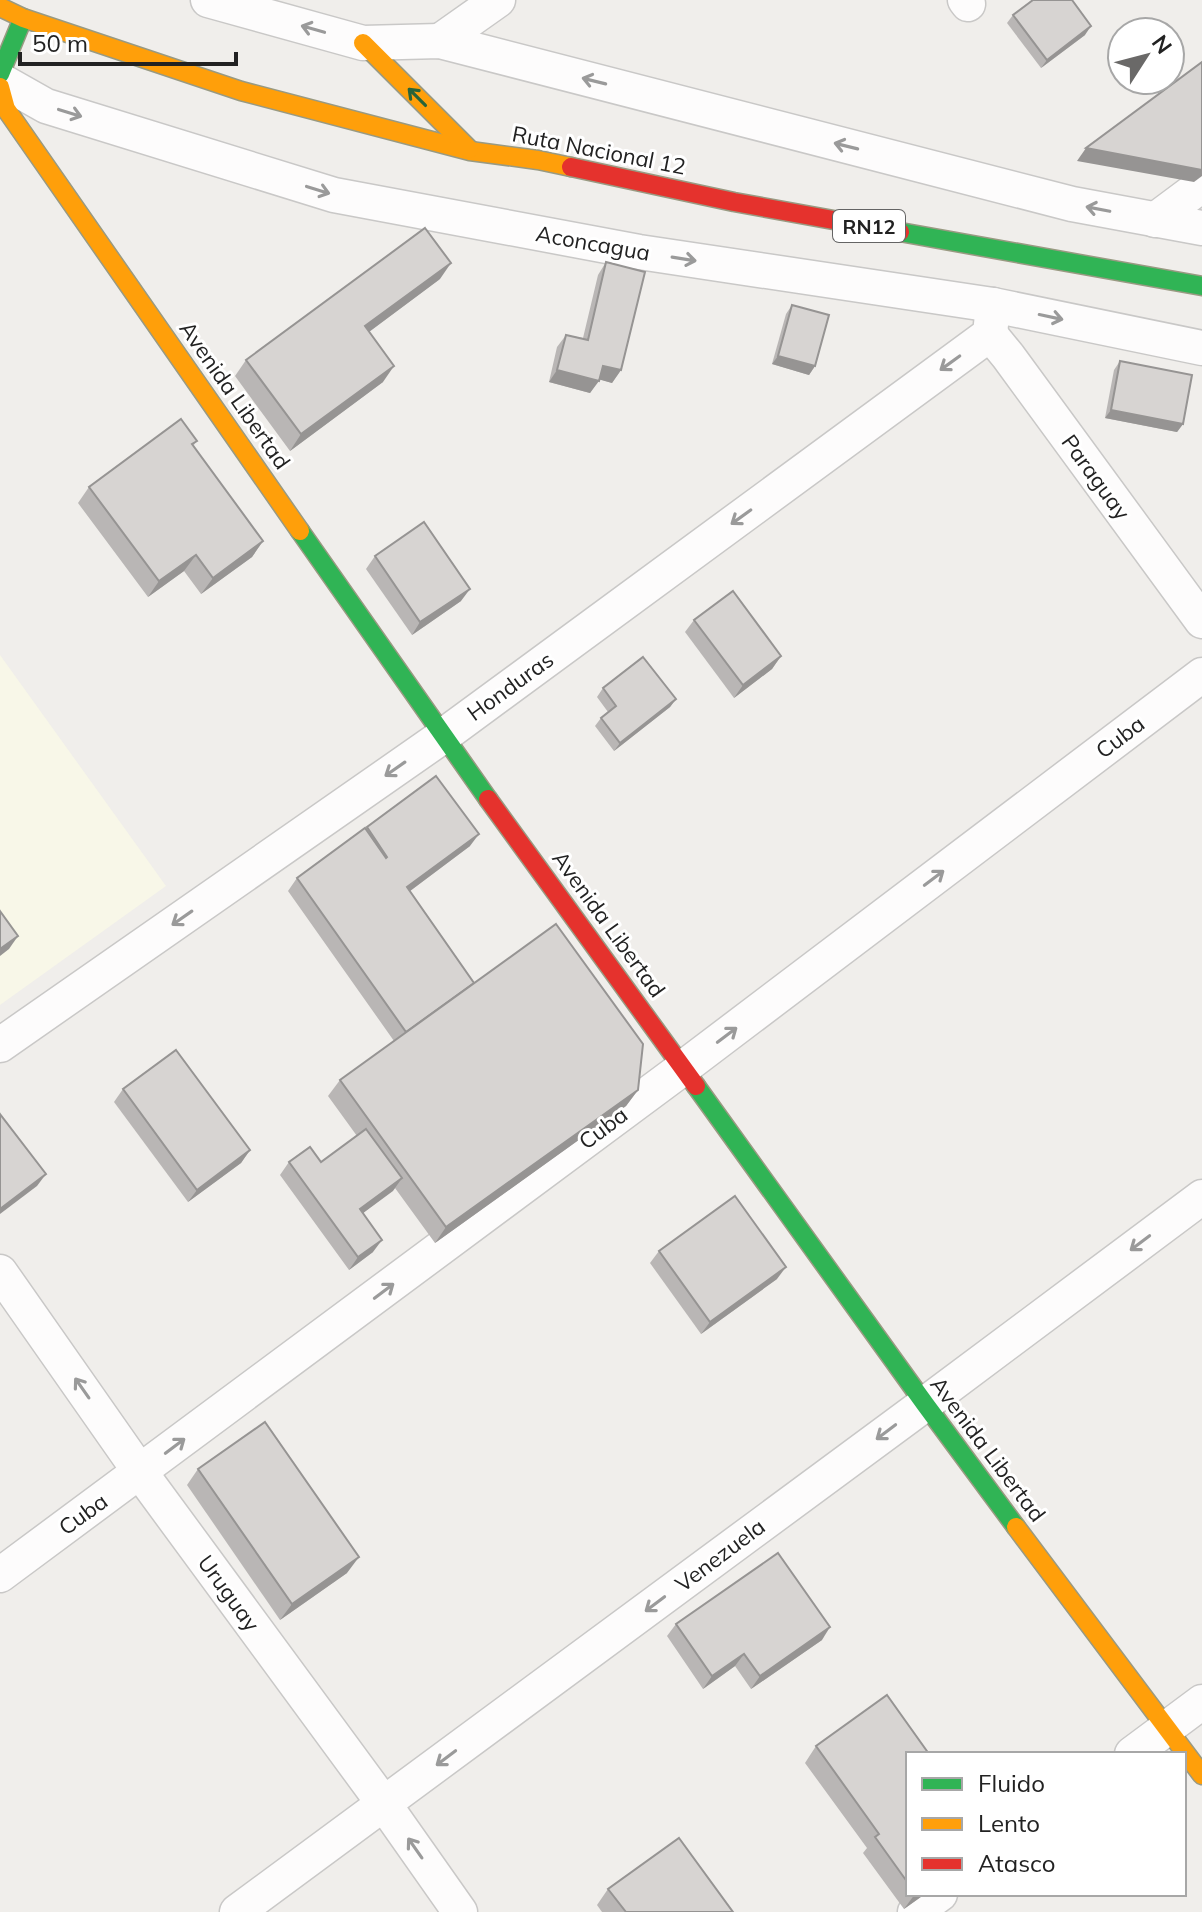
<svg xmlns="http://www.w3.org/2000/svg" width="1202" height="1912" viewBox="0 0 1202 1912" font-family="Mulish,sans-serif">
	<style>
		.education { fill: #f8f7e8 }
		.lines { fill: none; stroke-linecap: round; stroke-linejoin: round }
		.street-casing { stroke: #c9c8c7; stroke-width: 37 }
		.fast-casing { stroke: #999a82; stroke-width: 21 }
		.slow-casing { stroke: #999a82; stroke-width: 21 }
		.jam-casing { stroke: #999a82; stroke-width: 21 }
		.street { stroke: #fdfcfc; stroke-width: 34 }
		.fast { stroke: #30b455; stroke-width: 18 }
		.slow { stroke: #ff9f0a; stroke-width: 18 }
		.jam { stroke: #e5322d; stroke-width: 18 }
		.wall { fill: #b9b6b5 }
		.shaded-wall { fill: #969493 }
		.building { fill: #d7d4d2; stroke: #969493; stroke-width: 2 }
		.oneway { stroke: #9a9a9a }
		.oneway2 { stroke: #286439 }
		.labels { text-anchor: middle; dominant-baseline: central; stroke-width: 6; stroke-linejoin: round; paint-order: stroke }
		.shield { fill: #fff; stroke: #646464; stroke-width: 2 }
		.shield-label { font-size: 20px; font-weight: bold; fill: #222 }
		.street-label { font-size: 22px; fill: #222; stroke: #fff }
	</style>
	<rect width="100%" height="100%" fill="#f0eeeb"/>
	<path class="education" d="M0 655 166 886 0 1005Z"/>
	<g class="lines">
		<defs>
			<g id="street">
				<path d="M208 0 363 43 440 41 1072 204 1202 228"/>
				<path d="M965 0 968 4"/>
				<path d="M440 41 498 0"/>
				<path d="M0 80 46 106 334 195 639 252 993 305 1202 348"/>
				<path d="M1155 220 1202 185"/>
				<path d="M990 334 1008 356 1202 621"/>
				<path d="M0 1045 443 736 990 334 993 305"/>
				<path d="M0 1272 140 1472 384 1804 460 1912"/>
				<path d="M0 1575 683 1068 1202 675"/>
				<path d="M1132 1754 1202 1702"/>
				<path d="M237 1912 925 1404 1202 1197"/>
				<path d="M915 1912 940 1894"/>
			</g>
			<g id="fast">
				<path d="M0 74 23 18"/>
				<path d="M900 232 1202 286"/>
				<path d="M300 531 488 799"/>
				<path d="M696 1086 925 1404 1016 1527"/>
			</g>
			<g id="slow">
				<path d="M0 7 23 18 241 91 470 151 538 160 571 167"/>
				<path d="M363 43 469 149"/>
				<path d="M0 87 6 109 300 531"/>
				<path d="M1016 1527 1202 1775"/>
			</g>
			<g id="jam">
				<path d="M571 167 734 202 900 232"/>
				<path d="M488 799 696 1086"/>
			</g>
		</defs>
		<use href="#street" class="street-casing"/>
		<use href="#fast" class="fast-casing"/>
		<use href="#slow" class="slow-casing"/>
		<use href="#jam" class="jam-casing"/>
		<use href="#street" class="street"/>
		<use href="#fast" class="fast"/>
		<use href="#slow" class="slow"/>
		<use href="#jam" class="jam"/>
	</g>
	<g class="wall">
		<path d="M1013 15 1085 35 1041 68 1007 23Z"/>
		<path d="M606 262 621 370 612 383 599 379 590 393 549 382 557 347 566 335 583 338 598 275Z"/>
		<path d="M440 279 369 332 383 382 290 451 235 376 246 360Z"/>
		<path d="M792 305 815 366 809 375 772 364 786 314Z"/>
		<path d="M1120 361 1183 424 1177 432 1105 418 1114 370Z"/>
		<path d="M197 441 193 446 263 541 252 557 201 594 184 571 148 597 78 503 89 487Z"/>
		<path d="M375 556 461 601 412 635 366 569Z"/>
		<path d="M694 620 781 656 772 669 734 698 685 632Z"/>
		<path d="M603 688 676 699 670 707 614 751 595 726 601 718 608 712 597 697Z"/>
		<path d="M367 827 470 846 410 891 474 983 638 1090 626 1106 435 1243 395 1188 363 1213 373 1252 349 1270 280 1175 289 1162H321L357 1136 328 1096 340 1080 394 1041 288 891 297 878 365 829Z"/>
		<path d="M123 1089 250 1150 241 1163 188 1202 114 1102Z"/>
		<path d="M659 1251 777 1279 701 1334 650 1263Z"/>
		<path d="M198 1469 347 1573 280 1620 187 1485Z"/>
		<path d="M676 1624 822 1640 751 1689 735 1666 703 1689 667 1636Z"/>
		<path d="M816 1746 908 1754V1894H925L904 1909 863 1853 867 1848 805 1763Z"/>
		<path d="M608 1889 733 1912H602L597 1905Z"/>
	</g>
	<g class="shaded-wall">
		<path d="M1091 26 1085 35 1041 68 1047 60Z"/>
		<path d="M1086 148 1202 170V176L1194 182 1077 161Z"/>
		<path d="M451 263 440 279 354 343 365 326Z"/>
		<path d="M778 356 815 366 809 375 772 364Z"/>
		<path d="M394 366 383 382 290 451 301 434Z"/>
		<path d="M603 366 621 370 612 383 594 378Z"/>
		<path d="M557 370 599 381 590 393 549 382Z"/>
		<path d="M1111 410 1183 424 1177 432 1105 418Z"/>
		<path d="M263 541 252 557 201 594 213 578Z"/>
		<path d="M196 555 184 571 148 597 159 581Z"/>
		<path d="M470 589 461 601 412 635 420 622Z"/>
		<path d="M781 656 772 669 734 698 743 685Z"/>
		<path d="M676 699 670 707 614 751 620 743Z"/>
		<path d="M479 834 470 846 398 900 407 887Z"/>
		<path d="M18 936 9 949 0 956V949Z"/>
		<path d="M638 1090 626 1106 435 1243 446 1227Z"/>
		<path d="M250 1150 241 1163 188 1202 197 1190Z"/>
		<path d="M46 1174 37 1186 0 1214V1209Z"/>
		<path d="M402 1178 393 1191 351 1222 360 1209Z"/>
		<path d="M382 1240 373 1252 349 1270 358 1257Z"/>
		<path d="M786 1267 777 1279 701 1334 710 1322Z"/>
		<path d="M359 1557 347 1573 280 1620 292 1604Z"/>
		<path d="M830 1627 822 1640 751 1689 760 1676Z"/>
		<path d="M744 1654 735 1666 703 1689 712 1676Z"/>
		<path d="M915 1894H925L904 1909Z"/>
	</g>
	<g class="building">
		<path d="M1033 0H1072L1091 26 1047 60 1013 15Z"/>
		<path d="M1202 62V170L1086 148Z"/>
		<path d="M425 228 451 263 365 326 394 366 301 434 246 360Z"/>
		<path d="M606 262 645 272 621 370 603 366 599 381 557 370 566 335 588 340Z"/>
		<path d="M792 305 829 315 815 366 778 356Z"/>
		<path d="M1120 361 1192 375 1183 424 1111 410Z"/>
		<path d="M181 419 197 441 192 444 263 541 213 578 196 555 159 581 89 487Z"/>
		<path d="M424 522 470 589 420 622 375 556Z"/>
		<path d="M733 591 781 656 743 685 694 620Z"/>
		<path d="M643 657 676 699 620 743 601 718 616 706 603 688Z"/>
		<path d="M436 776 479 834 407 887 474 983 406 1032 297 878 365 828 386 858 387 857 367 827Z"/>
		<path d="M0 911 18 936 0 949Z"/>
		<path d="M556 924 643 1044 638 1090 446 1227 340 1080Z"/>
		<path d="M176 1050 250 1150 197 1190 123 1089Z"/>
		<path d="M0 1114 46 1174 0 1209Z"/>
		<path d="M366 1129 402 1178 360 1209 382 1240 358 1257 289 1162 310 1147 321 1162Z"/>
		<path d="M735 1196 786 1267 710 1322 659 1251Z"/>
		<path d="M265 1422 359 1557 292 1604 198 1469Z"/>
		<path d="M778 1553 830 1627 760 1676 744 1654 712 1676 676 1624Z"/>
		<path d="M887 1695 929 1754H908V1883L875 1837 879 1834 816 1746Z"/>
		<path d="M679 1838 733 1912H626L608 1889Z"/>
	</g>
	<defs><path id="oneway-shaft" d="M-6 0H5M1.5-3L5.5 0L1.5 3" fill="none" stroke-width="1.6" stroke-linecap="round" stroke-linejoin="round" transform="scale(2)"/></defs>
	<g class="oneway">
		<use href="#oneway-shaft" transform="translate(313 29) rotate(-164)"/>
		<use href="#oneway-shaft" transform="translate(594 81) rotate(-166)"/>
		<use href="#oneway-shaft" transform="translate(70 113) rotate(17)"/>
		<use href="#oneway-shaft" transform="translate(846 146) rotate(-166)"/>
		<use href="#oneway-shaft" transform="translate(318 190) rotate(17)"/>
		<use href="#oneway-shaft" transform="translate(1098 209) rotate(-169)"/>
		<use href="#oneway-shaft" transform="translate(684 259) rotate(9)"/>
		<use href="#oneway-shaft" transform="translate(1051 317) rotate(12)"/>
		<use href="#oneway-shaft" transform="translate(950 363) rotate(144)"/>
		<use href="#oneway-shaft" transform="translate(741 517) rotate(144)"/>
		<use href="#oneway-shaft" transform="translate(395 769) rotate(145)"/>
		<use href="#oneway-shaft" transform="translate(934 878) rotate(-37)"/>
		<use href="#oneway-shaft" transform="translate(182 918) rotate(145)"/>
		<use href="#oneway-shaft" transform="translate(727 1035) rotate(-37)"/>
		<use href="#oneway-shaft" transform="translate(1140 1243) rotate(143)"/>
		<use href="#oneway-shaft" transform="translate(384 1291) rotate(-37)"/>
		<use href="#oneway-shaft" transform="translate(82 1388) rotate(-125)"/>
		<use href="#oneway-shaft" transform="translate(886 1432) rotate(143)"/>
		<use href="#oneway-shaft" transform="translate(175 1446) rotate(-37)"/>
		<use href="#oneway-shaft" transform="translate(655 1604) rotate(143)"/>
		<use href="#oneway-shaft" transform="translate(446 1758) rotate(143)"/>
		<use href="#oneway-shaft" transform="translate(415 1848) rotate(-125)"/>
	</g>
	<use class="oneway2" href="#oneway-shaft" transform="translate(417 97) rotate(-135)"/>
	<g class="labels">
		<rect class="shield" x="833" y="210" width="72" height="32" rx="6"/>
		<g class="shield-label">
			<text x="869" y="226">RN12</text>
		</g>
		<g class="street-label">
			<text transform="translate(599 150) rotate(11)">Ruta Nacional 12</text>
			<text transform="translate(593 243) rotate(10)">Aconcagua</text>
			<text transform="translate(235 395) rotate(55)">Avenida Libertad</text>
			<text transform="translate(1096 477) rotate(54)">Paraguay</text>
			<text transform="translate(510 686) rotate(-36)">Honduras</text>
			<text transform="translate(1120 737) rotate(-37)">Cuba</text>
			<text transform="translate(609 924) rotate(54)">Avenida Libertad</text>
			<text transform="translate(603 1128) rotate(-37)">Cuba</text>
			<text transform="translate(988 1449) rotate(53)">Avenida Libertad</text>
			<text transform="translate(83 1514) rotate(-36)">Cuba</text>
			<text transform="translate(720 1555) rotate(-37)">Venezuela</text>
			<text transform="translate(229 1593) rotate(54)">Uruguay</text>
		</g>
	</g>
	<rect x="906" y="1752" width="280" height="144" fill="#ffffff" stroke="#a7a7a7" stroke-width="2"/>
	<rect x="922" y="1778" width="40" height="12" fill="#30b455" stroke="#a7a7a7" stroke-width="2"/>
	<text x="978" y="1792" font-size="24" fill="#222222">Fluido</text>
	<rect x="922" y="1818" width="40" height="12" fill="#ff9f0a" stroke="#a7a7a7" stroke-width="2"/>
	<text x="978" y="1832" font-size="24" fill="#222222">Lento</text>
	<rect x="922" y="1858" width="40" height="12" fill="#e5322d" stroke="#a7a7a7" stroke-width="2"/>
	<text x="978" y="1872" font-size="24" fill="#222222">Atasco</text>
	<g transform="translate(1146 56) rotate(54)"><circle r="38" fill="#ffffff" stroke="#a7a7a7" stroke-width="2"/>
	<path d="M0-6L14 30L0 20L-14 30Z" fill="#6a6968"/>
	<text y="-12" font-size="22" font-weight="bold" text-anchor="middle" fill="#222222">N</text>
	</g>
	<path d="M20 52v12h216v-12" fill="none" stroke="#222222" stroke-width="4"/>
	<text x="32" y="52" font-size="24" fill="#222222" stroke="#ffffff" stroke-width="6" paint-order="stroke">50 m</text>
</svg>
